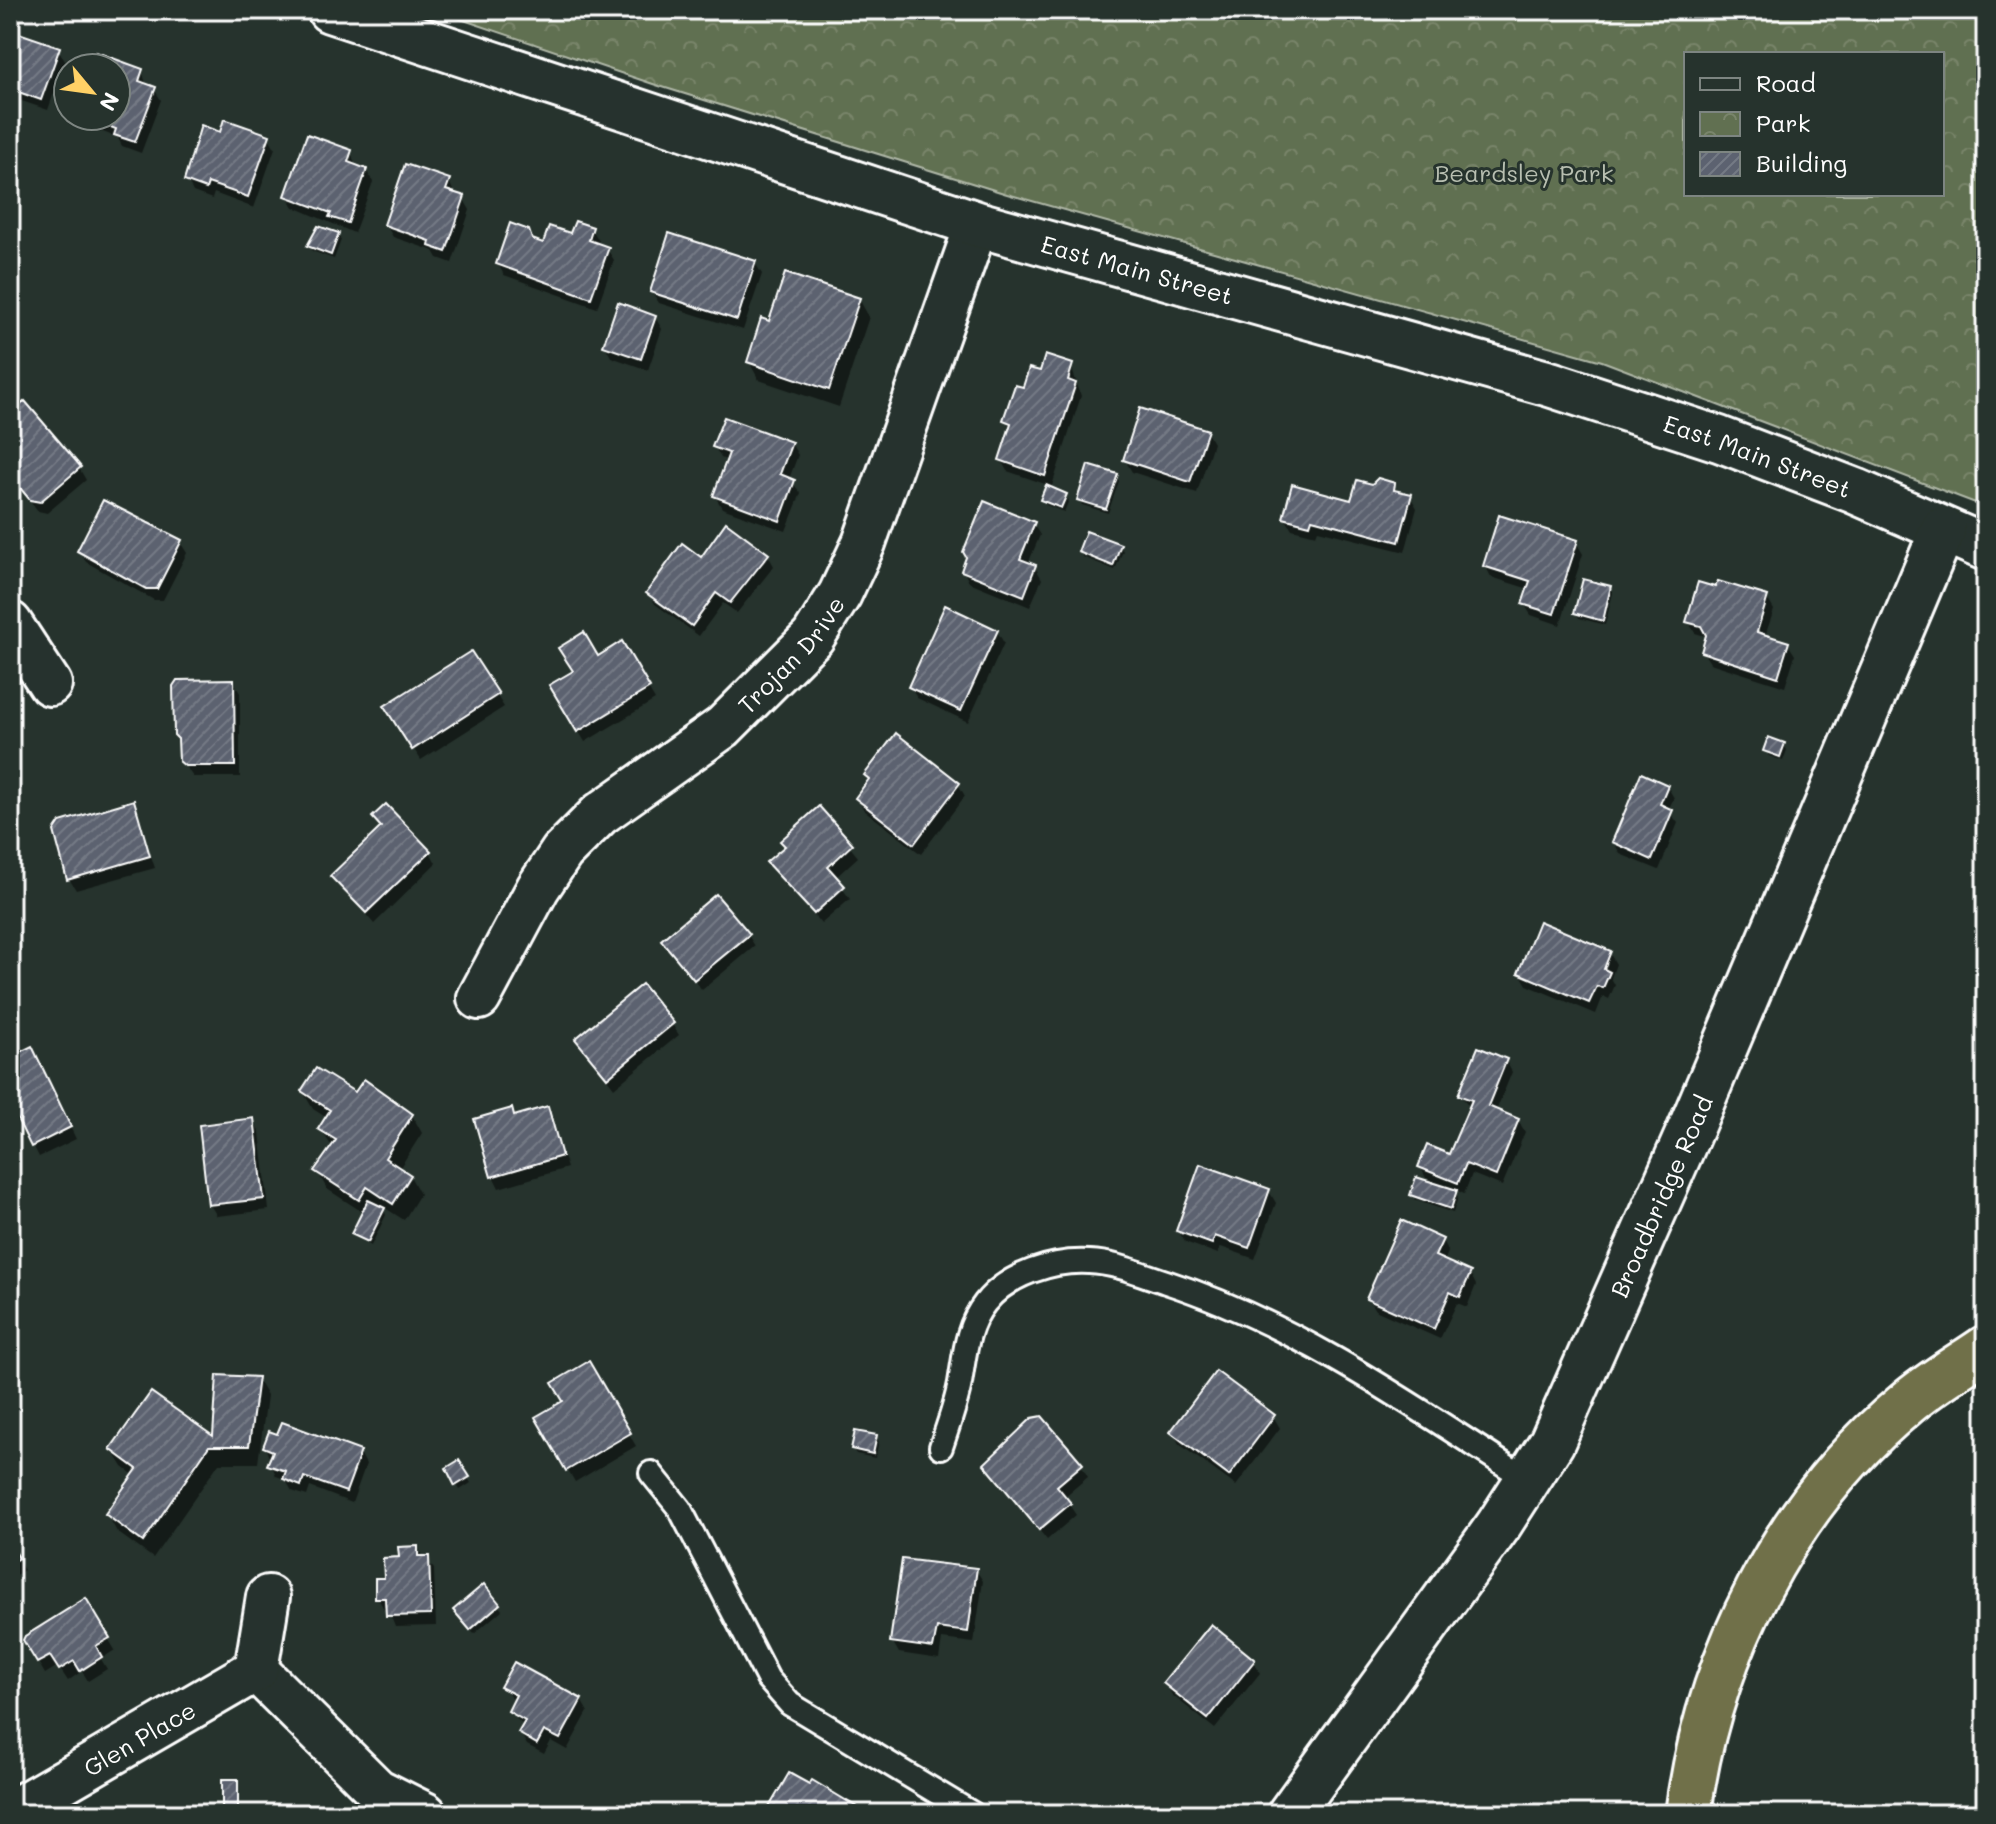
<svg xmlns="http://www.w3.org/2000/svg" width="1996" height="1824" viewBox="0 0 1996 1824" font-family="Mali,sans-serif">
	<style>
		.park { fill: url(#park-crowns); stroke: #b0b8a8; stroke-width: 2; fill-rule: evenodd }
		.shadow { fill: #0007 }
		.building { fill: url(#building-hatch); stroke: #fff; stroke-width: 2 }
		.lines { fill: none; stroke-linecap: round; stroke-linejoin: round }
		.lane-casing { stroke: #fff; stroke-width: 28 }
		.street-casing { stroke: #fff; stroke-width: 48 }
		.secondary-casing { stroke: #fff; stroke-width: 50 }
		.highway-casing { stroke: #fff; stroke-width: 50 }
		.lane { stroke: #26332d; stroke-width: 22 }
		.street { stroke: #26332d; stroke-width: 42 }
		.secondary { stroke: #26332d; stroke-width: 44 }
		.highway { stroke: #70704a; stroke-width: 44 }
		.labels { text-anchor: middle; dominant-baseline: central; stroke-width: 6; stroke-linejoin: round; paint-order: stroke }
		.park-label { font-size: 24px; fill: #b8bfb1; stroke: #26332d }
		.street-label { font-size: 24px; fill: #fff; stroke: #26332d }
	</style>
	<defs>
		<pattern id="park-crowns" width="20" height="18" patternUnits="userSpaceOnUse" patternTransform="scale(2)"><rect width="20" height="18" fill="#617051"/><path d="M2 6a3 3 0 1 1 6 0M12 15a3 3 0 1 1 6 0" fill="none" stroke="#79856b"/></pattern>
		<pattern id="building-hatch" width="6" height="6" patternUnits="userSpaceOnUse" patternTransform="scale(2)"><rect width="6" height="6" fill="#5c6270"/><path d="M-1 1l2-2M0 6l6-6M5 7l2-2" fill="none" stroke="#747a85"/></pattern>
	</defs>
	<rect width="100%" height="100%" fill="#26332d"/>
	<filter id="ink" filterUnits="userSpaceOnUse"><feTurbulence type="fractalNoise" baseFrequency=".0125" numOctaves="2"/><feDisplacementMap in="SourceGraphic" scale="16" xChannelSelector="R" yChannelSelector="G"/><feConvolveMatrix kernelMatrix="1 2 1 2 8 2 1 2 1" color-interpolation-filters="sRGB"/></filter>
	<g filter="url(#ink)">
		<path class="park" d="M434 10H1986V507L1602 361 1007 194 656 85ZM1686 54H1942V194H1686Z"/>
		<g class="shadow">
			<path d="M10 32 58 49 65 61 48 110 10 97Z"/>
			<path d="M97 54 142 71 147 86 154 89 161 100 141 153 122 146 118 138 83 124 78 116H116V68H92Z"/>
			<path d="M202 127 221 134 268 136 275 148 254 208 214 193 212 199 193 192 185 176Z"/>
			<path d="M351 152 356 167 366 170 373 182 354 233 294 207 287 196Z"/>
			<path d="M449 181 455 195 463 198 470 210 452 263 438 258 434 251 393 237 386 225Z"/>
			<path d="M592 229 599 241 597 245 607 249 614 260 597 308 504 275 498 264 528 232 534 242 544 246Z"/>
			<path d="M338 235 341 240 334 259 312 251 310 246Z"/>
			<path d="M755 263 762 274 743 330 659 303 652 292Z"/>
			<path d="M859 299 869 317 839 407 759 380 749 362 770 323Z"/>
			<path d="M655 317 662 329 648 370 611 357 605 346Z"/>
			<path d="M1071 366 1081 396 1051 489 1069 500 1064 512 1046 505 1043 500 1048 485 1007 471 1001 460 1011 429 1006 420 1024 390 1041 374Z"/>
			<path d="M10 416 79 468 86 480 47 513 38 511 10 475Z"/>
			<path d="M1206 431 1213 443 1197 493 1132 472 1125 460Z"/>
			<path d="M791 443 798 455 789 479 801 493 786 531 722 508 715 496 728 461 721 458 714 446Z"/>
			<path d="M1116 476 1119 481 1108 513 1082 505 1079 500Z"/>
			<path d="M1394 485 1399 493 1410 496 1417 508 1405 552 1318 530 1316 535 1292 529 1285 518 1353 502 1373 486Z"/>
			<path d="M1033 524 1040 535 1028 564 1035 567 1042 579 1030 607 969 582 963 570Z"/>
			<path d="M180 542 187 553 163 600H154L86 562 80 551Z"/>
			<path d="M1576 542 1583 554 1560 625 1531 615 1524 604 1529 589 1491 577 1485 565Z"/>
			<path d="M1120 546 1123 551 1115 570 1083 557 1080 552Z"/>
			<path d="M768 555 774 566 737 613 723 603 699 636 655 604 649 593 701 559Z"/>
			<path d="M1610 588 1613 593 1605 625 1579 618 1576 613Z"/>
			<path d="M1767 598 1774 610 1765 636 1788 644 1795 655 1785 687 1710 663 1703 652 1708 637 1695 633 1688 621Z"/>
			<path d="M997 631 1004 643 968 722 917 698 910 687Z"/>
			<path d="M622 644 655 700 585 742 552 686Z"/>
			<path d="M470 653 504 707 421 760 393 718Z"/>
			<path d="M233 681 240 693V777H193L181 760Z"/>
			<path d="M1784 745 1787 750 1783 761 1769 756 1766 751Z"/>
			<path d="M866 775 958 784 965 796 921 854 864 810 857 798 870 781Z"/>
			<path d="M1667 786 1674 798 1668 810 1678 823 1659 870 1620 854 1614 842Z"/>
			<path d="M133 802 155 868 76 890 69 879Z"/>
			<path d="M819 809 858 857 835 878 850 899 821 924 769 863Z"/>
			<path d="M375 818 430 852 436 863 374 924 333 876 381 829Z"/>
			<path d="M748 935 755 946 702 990 664 941Z"/>
			<path d="M1609 952 1616 964 1611 978 1615 985 1609 999 1603 996 1596 1014 1527 985 1520 973Z"/>
			<path d="M672 1024 679 1035 614 1088 577 1039Z"/>
			<path d="M10 1059 38 1060 76 1139 39 1157 10 1099Z"/>
			<path d="M1506 1061 1512 1072 1496 1111 1518 1120 1525 1132 1502 1186 1472 1174 1464 1194 1454 1189 1458 1197 1453 1213 1415 1200 1412 1195 1438 1183 1426 1178 1420 1166 1450 1157 1471 1108 1460 1095Z"/>
			<path d="M303 1092 356 1095 412 1115 422 1133 399 1169 410 1176 420 1194 404 1220 382 1206 386 1215 371 1246 354 1234 364 1213 327 1189 317 1171 333 1148 320 1129 327 1118 313 1109Z"/>
			<path d="M547 1108 567 1168 499 1188 493 1176 511 1110 515 1117Z"/>
			<path d="M253 1121 260 1132 269 1210 217 1216 210 1205Z"/>
			<path d="M1269 1191 1276 1203 1255 1259 1221 1247 1218 1254 1185 1242 1178 1231Z"/>
			<path d="M1442 1240 1448 1252 1444 1262 1470 1273 1476 1285 1467 1307 1457 1303 1440 1339 1375 1310 1368 1299Z"/>
			<path d="M588 1364 636 1446 575 1482 538 1418 565 1402Z"/>
			<path d="M257 1379 267 1396 258 1463H219L153 1558 117 1532 107 1514 135 1476 123 1467 112 1449 215 1440Z"/>
			<path d="M1273 1416 1280 1428 1236 1486 1179 1444 1173 1432Z"/>
			<path d="M876 1437 879 1442 875 1458 856 1454 853 1449Z"/>
			<path d="M265 1447 360 1453 366 1464 352 1503 310 1487 307 1496 292 1491 285 1479 276 1476Z"/>
			<path d="M459 1463 471 1483 460 1490 448 1469Z"/>
			<path d="M987 1465H1081L1088 1477 1064 1497 1076 1515 1047 1540Z"/>
			<path d="M10 1547 24 1570 10 1579Z"/>
			<path d="M417 1548 434 1569 436 1626 395 1627 388 1609H384L377 1597 401 1559Z"/>
			<path d="M976 1570 983 1581 974 1643 942 1639 939 1659 899 1653 892 1641Z"/>
			<path d="M484 1587 502 1610 474 1634 458 1615Z"/>
			<path d="M86 1601 115 1650 101 1659 107 1669 88 1681 82 1671 68 1681 58 1666 45 1674 25 1640Z"/>
			<path d="M1254 1662 1260 1673 1215 1729 1172 1695 1165 1683Z"/>
			<path d="M503 1687 581 1700 588 1712 567 1750 551 1741 544 1754 527 1745 520 1733 524 1727 510 1711 515 1701Z"/>
			<path d="M237 1781 240 1814H227L224 1809Z"/>
		</g>
		<g class="building">
			<path d="M10 30 60 47 41 100 10 89Z"/>
			<path d="M96 52 143 69 139 81 156 87 135 142 114 135 116 129 81 116H116V68H90Z"/>
			<path d="M224 119 270 135 248 197 208 183 206 189 184 181 201 125 220 132Z"/>
			<path d="M307 134 352 150 348 162 367 169 348 223 329 217 331 213 285 196Z"/>
			<path d="M405 164 450 179 446 190 465 196 446 252 429 246 430 241 384 225Z"/>
			<path d="M575 221 593 227 589 240 609 247 591 298 496 264 510 223 529 230 532 239 543 243 549 226 570 233Z"/>
			<path d="M318 226 339 233 331 255 307 246Z"/>
			<path d="M669 233 756 261 737 320 650 292Z"/>
			<path d="M785 273 860 298 829 390 747 362 761 318 769 321Z"/>
			<path d="M618 302 656 316 641 359 603 346Z"/>
			<path d="M1045 355 1073 364 1068 380 1076 383 1045 476 999 460 1011 423 1003 420 1015 385 1023 387 1029 368 1040 371Z"/>
			<path d="M25 401 81 467 40 502 30 500 10 476V414Z"/>
			<path d="M1140 408 1208 430 1190 482 1123 460Z"/>
			<path d="M724 417 792 442 780 474 795 480 780 521 713 496 729 453 712 447Z"/>
			<path d="M1088 465 1118 474 1106 509 1077 500Z"/>
			<path d="M1378 478 1395 483 1394 490 1412 494 1399 542 1312 519 1310 525 1283 518 1292 484 1351 500 1357 480 1372 484Z"/>
			<path d="M1046 485 1067 494 1061 508 1040 500Z"/>
			<path d="M103 500 182 540 157 589H146L77 551Z"/>
			<path d="M984 501 1035 522 1020 559 1036 565 1024 596 961 571 966 557 963 552Z"/>
			<path d="M1499 515 1578 540 1554 614 1522 604 1530 581 1483 566Z"/>
			<path d="M726 522 769 554 730 603 716 593 692 626 646 593 682 543 701 557Z"/>
			<path d="M1086 531 1121 544 1113 566 1078 552Z"/>
			<path d="M1583 579 1611 586 1603 621 1574 613Z"/>
			<path d="M1718 581 1768 596 1757 632 1789 642 1778 677 1701 652 1706 635 1701 626 1686 622 1698 582 1715 587Z"/>
			<path d="M945 605 998 630 961 711 908 687Z"/>
			<path d="M584 632 598 656 622 641 650 688 577 732 549 685 573 671 558 648Z"/>
			<path d="M471 651 499 694 412 750 384 706Z"/>
			<path d="M234 679 235 766H185L179 761 178 739 174 735 173 686 177 680Z"/>
			<path d="M896 733 960 783 914 844 855 798 869 779 864 775Z"/>
			<path d="M1768 737 1785 743 1780 757 1763 751Z"/>
			<path d="M1641 773 1668 785 1660 804 1673 810 1652 860 1612 842Z"/>
			<path d="M134 800 150 856 67 880 54 831 60 822Z"/>
			<path d="M386 804 431 851 366 913 330 876 381 827 372 817Z"/>
			<path d="M819 806 853 844 828 867 845 886 814 914 766 862 785 846 780 841Z"/>
			<path d="M716 894 750 934 694 980 661 940Z"/>
			<path d="M1539 921 1611 951 1604 969 1610 972 1603 988 1597 986 1589 1003 1518 973Z"/>
			<path d="M642 984 674 1023 607 1078 575 1039Z"/>
			<path d="M32 1046 71 1127 31 1147 10 1104V1057Z"/>
			<path d="M1478 1047 1507 1059 1488 1106 1519 1119 1496 1176 1466 1164 1458 1183 1418 1167 1427 1145 1449 1154 1472 1100 1458 1095Z"/>
			<path d="M316 1068 355 1092 364 1079 413 1114 385 1158 411 1175 393 1204 367 1187 359 1200 314 1171 336 1140 318 1129 330 1110 301 1091Z"/>
			<path d="M548 1106 562 1156 491 1177 474 1119 512 1108 514 1116Z"/>
			<path d="M254 1118 264 1199 208 1205 199 1125Z"/>
			<path d="M1200 1164 1270 1189 1249 1248 1215 1236 1212 1244 1176 1231Z"/>
			<path d="M1416 1177 1457 1190 1451 1209 1410 1195Z"/>
			<path d="M368 1200 385 1208 368 1242 351 1234Z"/>
			<path d="M1401 1220 1443 1239 1435 1256 1471 1272 1460 1297 1450 1292 1434 1329 1366 1299Z"/>
			<path d="M589 1361 631 1433 566 1471 535 1417 563 1401 552 1383Z"/>
			<path d="M1216 1371 1275 1415 1229 1476 1170 1432Z"/>
			<path d="M217 1375 258 1377 249 1446H209L143 1542 105 1514 137 1469 110 1449 151 1392 213 1436Z"/>
			<path d="M1042 1416 1083 1464 1057 1486 1071 1503 1039 1530 984 1464 1032 1418Z"/>
			<path d="M282 1422 361 1451 346 1492 304 1477 301 1486 283 1479 286 1471 267 1465 273 1451 263 1447 269 1431 277 1434Z"/>
			<path d="M855 1431 877 1435 873 1454 851 1449Z"/>
			<path d="M459 1460 470 1477 455 1486 446 1468Z"/>
			<path d="M10 1543 19 1558 10 1563Z"/>
			<path d="M418 1546V1556H429L431 1615 386 1616 385 1598H375V1578H384L383 1558 399 1557 398 1547Z"/>
			<path d="M902 1559 977 1568 968 1632 937 1628 933 1648 890 1642Z"/>
			<path d="M484 1584 500 1604 470 1630 453 1610Z"/>
			<path d="M86 1598 110 1638 96 1646 102 1657 80 1671 74 1661 59 1670 50 1656 37 1663 23 1640 25 1636Z"/>
			<path d="M1211 1624 1255 1660 1208 1719 1163 1683Z"/>
			<path d="M514 1662 582 1699 560 1739 544 1731 537 1744 518 1733 525 1721 508 1711 516 1695 500 1687Z"/>
			<path d="M789 1773 809 1784 812 1780 857 1807 852 1814H765Z"/>
			<rect x="222" y="1779" width="16" height="30"/>
		</g>
		<g class="lines">
			<defs>
				<g id="lane">
					<path d="M941 1447C948 1426 956 1404 960 1383 965 1354 966 1327 985 1303 1008 1274 1053 1260 1089 1262 1116 1263 1141 1274 1166 1282 1298 1325 1412 1405 1528 1480"/>
					<path d="M651 1473 680 1509 768 1679 790 1704 973 1814"/>
				</g>
				<g id="street">
					<path d="M10 623 50 684"/>
					<path id="s1" d="M479 998 538 888 562 852 600 814 723 727 813 637 840 594 864 543 977 224"/>
					<path d="M256 1670 377 1790 425 1814"/>
					<path id="s2" d="M23 1805 256 1670 268 1597"/>
				</g>
				<g id="secondary">
					<path id="s3" d="M330 10 977 224 1550 384 1719 439 1855 491 1986 548"/>
					<path id="s4" d="M1290 1814 1498 1526 1552 1442 1692 1125 1943 530"/>
				</g>
				<path id="highway" d="M1688 1814C1708 1659 1784 1505 1906 1404 1930 1383 1960 1366 1986 1348"/>
			</defs>
			<use href="#lane" class="lane-casing"/>
			<use href="#street" class="street-casing"/>
			<use href="#secondary" class="secondary-casing"/>
			<use href="#highway" class="highway-casing"/>
			<use href="#lane" class="lane"/>
			<use href="#street" class="street"/>
			<use href="#secondary" class="secondary"/>
			<use href="#highway" class="highway"/>
		</g>
	</g>
	<g class="labels">
		<g class="park-label">
			<text x="1524" y="172">Beardsley Park</text>
		</g>
		<g class="street-label">
			<text stroke="none"><textPath href="#s3" startOffset="848">East Main Street</textPath></text>
			<text stroke="none"><textPath href="#s3" startOffset="1496">East Main Street</textPath></text>
			<text stroke="none"><textPath href="#s1" startOffset="472">Trojan Drive</textPath></text>
			<text stroke="none"><textPath href="#s4" startOffset="724">Broadbridge Road</textPath></text>
			<text stroke="none"><textPath href="#s2" startOffset="134">Glen Place</textPath></text>
		</g>
	</g>
	<rect width="1996" height="1824" fill="none" stroke="#26332d" stroke-width="40"/>
	<rect x="20" y="20" width="1956" height="1784" fill="none" stroke="#fff" stroke-width="3" filter="url(#ink)"/>
	<rect x="1684" y="52" width="260" height="144" fill="#26332d" stroke="#7d8581" stroke-width="2"/>
	<rect x="1700" y="78" width="40" height="12" fill="#26332d" stroke="#7d8581" stroke-width="2"/>
	<text x="1756" y="92" font-size="24" fill="#ffffff">Road</text>
	<rect x="1700" y="112" width="40" height="24" fill="url(#park-crowns)" stroke="#7d8581" stroke-width="2"/>
	<text x="1756" y="132" font-size="24" fill="#ffffff">Park</text>
	<rect x="1700" y="152" width="40" height="24" fill="url(#building-hatch)" stroke="#7d8581" stroke-width="2"/>
	<text x="1756" y="172" font-size="24" fill="#ffffff">Building</text>
	<g transform="translate(92 92) rotate(119)"><circle r="38" fill="#26332d" stroke="#7d8581" stroke-width="2"/>
	<path d="M0-6L14 30L0 20L-14 30Z" fill="#ffd166"/>
	<text y="-12" font-size="22" font-weight="bold" text-anchor="middle" fill="#ffffff">N</text>
	</g>
</svg>
